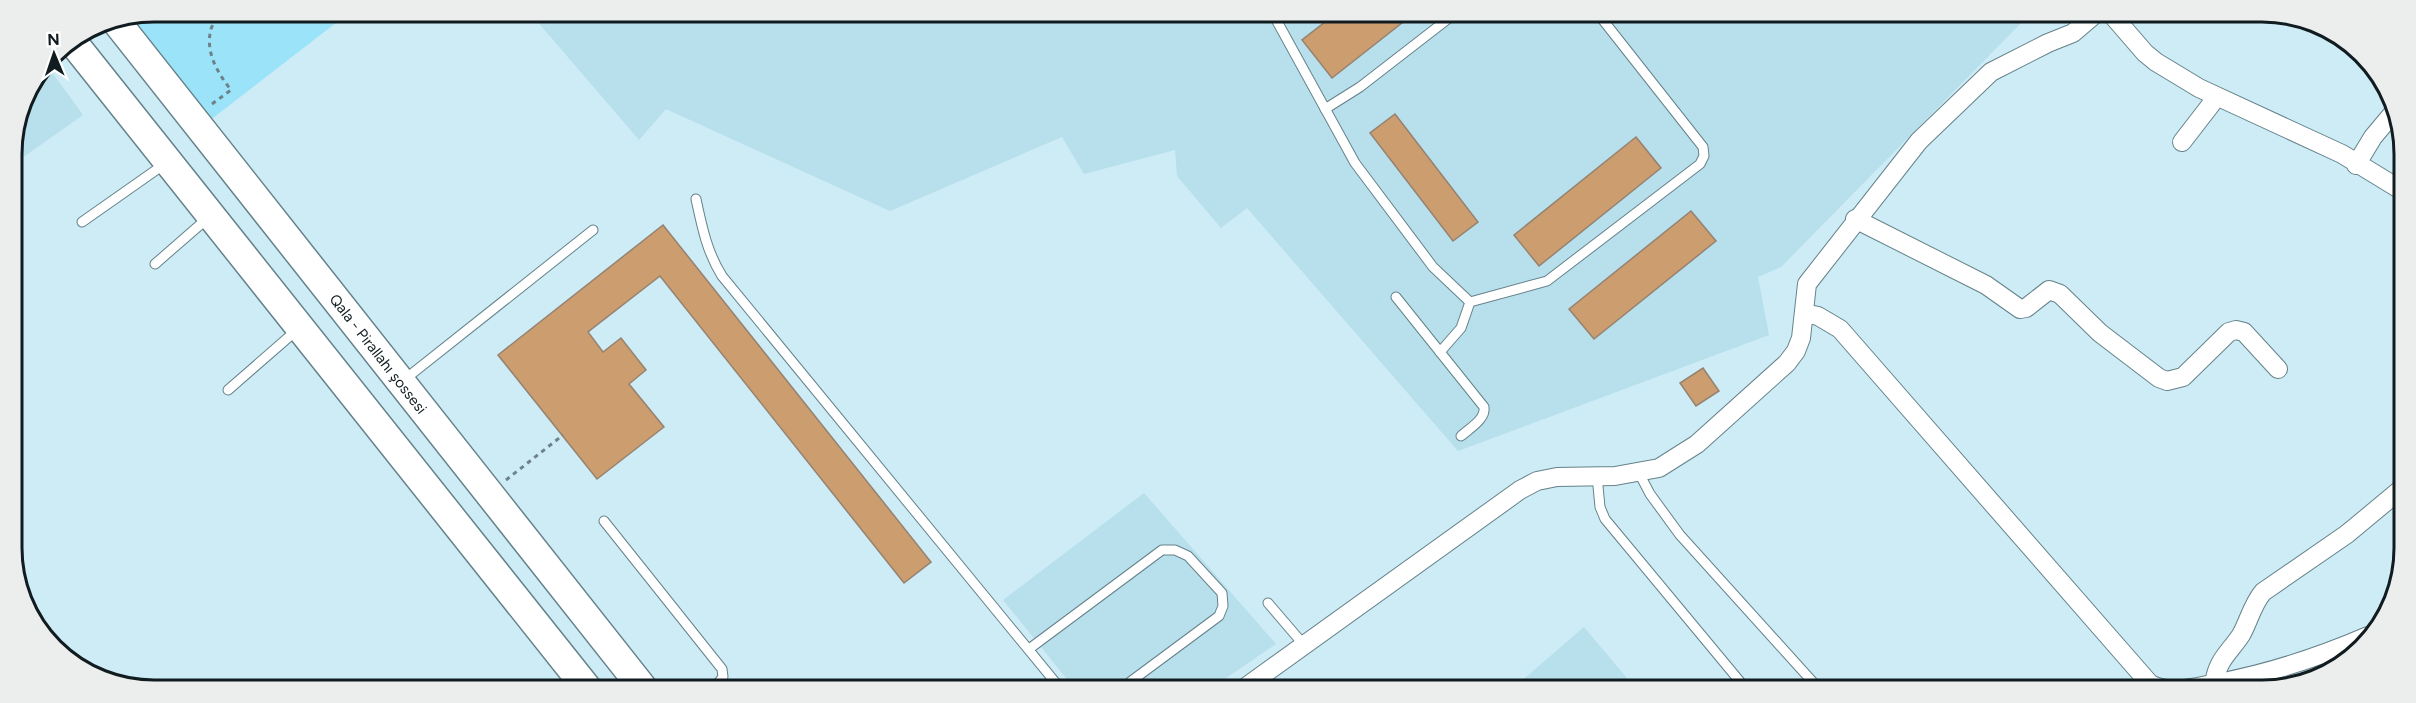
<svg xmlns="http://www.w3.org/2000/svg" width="2416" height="703" viewBox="0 0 2416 703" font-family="Figtree,sans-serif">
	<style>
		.built { fill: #b8dfec }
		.green { fill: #9ae3f9 }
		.building { fill: #cb9d6f; stroke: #958270; stroke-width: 1.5 }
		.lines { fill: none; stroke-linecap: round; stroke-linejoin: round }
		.service-casing { stroke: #65828a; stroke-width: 11 }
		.minor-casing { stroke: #65828a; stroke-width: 20 }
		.primary-casing { stroke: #65828a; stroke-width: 31 }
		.path { stroke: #6e8289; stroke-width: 3; stroke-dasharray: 4.5 4.5; stroke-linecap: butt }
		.service { stroke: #fff; stroke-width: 9 }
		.minor { stroke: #fff; stroke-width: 18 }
		.primary { stroke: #fff; stroke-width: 28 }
		.labels { text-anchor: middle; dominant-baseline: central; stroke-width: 6; stroke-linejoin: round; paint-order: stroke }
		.street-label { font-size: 15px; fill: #111c20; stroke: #fff }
		.rim { fill: none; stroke: #111c20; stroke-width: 3 }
	</style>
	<rect width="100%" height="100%" fill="#cdecf6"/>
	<g class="built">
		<path d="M530 13 2028 16 1781 267 1758 277 1769 335 1458 451 1247 208 1221 228 1177 176 1175 150 1084 174 1062 137 890 211 666 109 639 140Z"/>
		<path d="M46 64 83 115 12 165V145L27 92Z"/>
		<path d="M1144 493 1276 644 1210 689 1074 688 1003 600Z"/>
		<path d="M1584 627 1636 689H1512Z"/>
	</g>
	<path class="green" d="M154 12H350L209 121 132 16Z"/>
	<g class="building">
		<path d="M1334 15H1412L1332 78 1302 40Z"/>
		<path d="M1395 114 1478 222 1453 241 1370 133Z"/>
		<path d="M1636 137 1661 168 1539 266 1514 235Z"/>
		<path d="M1691 211 1716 241 1594 339 1569 309Z"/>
		<path d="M663 225 931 562 904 583 660 276 588 332 603 352 621 338 646 370 629 384 664 427 597 479 498 355Z"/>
		<path d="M1703 368 1719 391 1696 406 1680 383Z"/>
	</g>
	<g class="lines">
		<defs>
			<g id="service">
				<path d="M1273 14 1355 163 1433 267 1470 302 1547 281 1700 164 1704 156 1703 147 1599 15"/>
				<path d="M1325 109 1360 87 1453 15"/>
				<path d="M696 199C702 227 707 252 722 276L1060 688"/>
				<path d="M82 222 166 163"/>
				<path d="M155 264 209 217"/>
				<path d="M1396 297 1484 407C1486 419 1470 428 1461 436"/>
				<path d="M1440 352 1461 328 1470 302"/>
				<path d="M404 380 593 230"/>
				<path d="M228 390 298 329"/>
				<path d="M1639 473 1650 494 1680 535 1820 690"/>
				<path d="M1597 476 1600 507 1605 519 1747 690"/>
				<path d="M604 521 722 669 723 677 715 687"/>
				<path d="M1268 603 1304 645"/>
				<path d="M1029 649 1162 550H1175L1188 556 1222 593 1223 606 1219 616 1130 682"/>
			</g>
			<g id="minor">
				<path d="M2113 16 2145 53 2156 62 2199 88 2342 154 2401 190"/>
				<path d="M2182 142 2216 98"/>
				<path d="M2356 165 2373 137 2394 112"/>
				<path d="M1855 219 1986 285 2020 309 2026 308 2049 290 2060 294 2100 333 2159 378 2167 381 2183 377 2229 332 2236 330 2244 332 2278 369"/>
				<path d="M1804 313 1818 316 1840 329 2150 684C2172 695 2195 687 2218 683 2271 673 2319 657 2368 636"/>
				<path d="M2214 684C2217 660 2229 653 2241 635 2249 621 2252 605 2263 592L2347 534 2400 490"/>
				<path d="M1243 689 1520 490 1537 481 1557 477 1615 476 1659 468 1697 444 1787 363 1796 351 1801 338 1807 284 1919 141 1991 72 2048 43 2073 33 2093 16"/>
			</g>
			<g id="primary">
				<path d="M115 20 642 687"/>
				<path d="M72 41 586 687"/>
			</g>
		</defs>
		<use href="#service" class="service-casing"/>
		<use href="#minor" class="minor-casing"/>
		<use href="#primary" class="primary-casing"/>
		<g class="path">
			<path d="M212 104 231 90C217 72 205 52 211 29 213 23 217 18 219 12"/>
			<path d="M506 480 563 435"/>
		</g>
		<use href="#service" class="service"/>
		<use href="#minor" class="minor"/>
		<use href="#primary" class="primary"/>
	</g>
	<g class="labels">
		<g class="street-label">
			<text transform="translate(378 354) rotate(52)">Qala - Pirallahı şossesi</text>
		</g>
	</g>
	<path d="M0 0H2416V703H0ZM154 22H2262A132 132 0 0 1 2394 154V548A132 132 0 0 1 2262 680H154A132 132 0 0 1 22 548V154A132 132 0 0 1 154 22Z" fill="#eceded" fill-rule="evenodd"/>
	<path class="rim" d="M154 22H2262A132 132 0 0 1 2394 154V548A132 132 0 0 1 2262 680H154A132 132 0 0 1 22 548V154A132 132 0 0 1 154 22Z"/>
	<g transform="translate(54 54) rotate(358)" stroke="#ffffff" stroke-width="4.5" paint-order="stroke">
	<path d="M0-4.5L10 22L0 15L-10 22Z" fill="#111c20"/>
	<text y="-9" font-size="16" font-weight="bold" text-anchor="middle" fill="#111c20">N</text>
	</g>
</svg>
